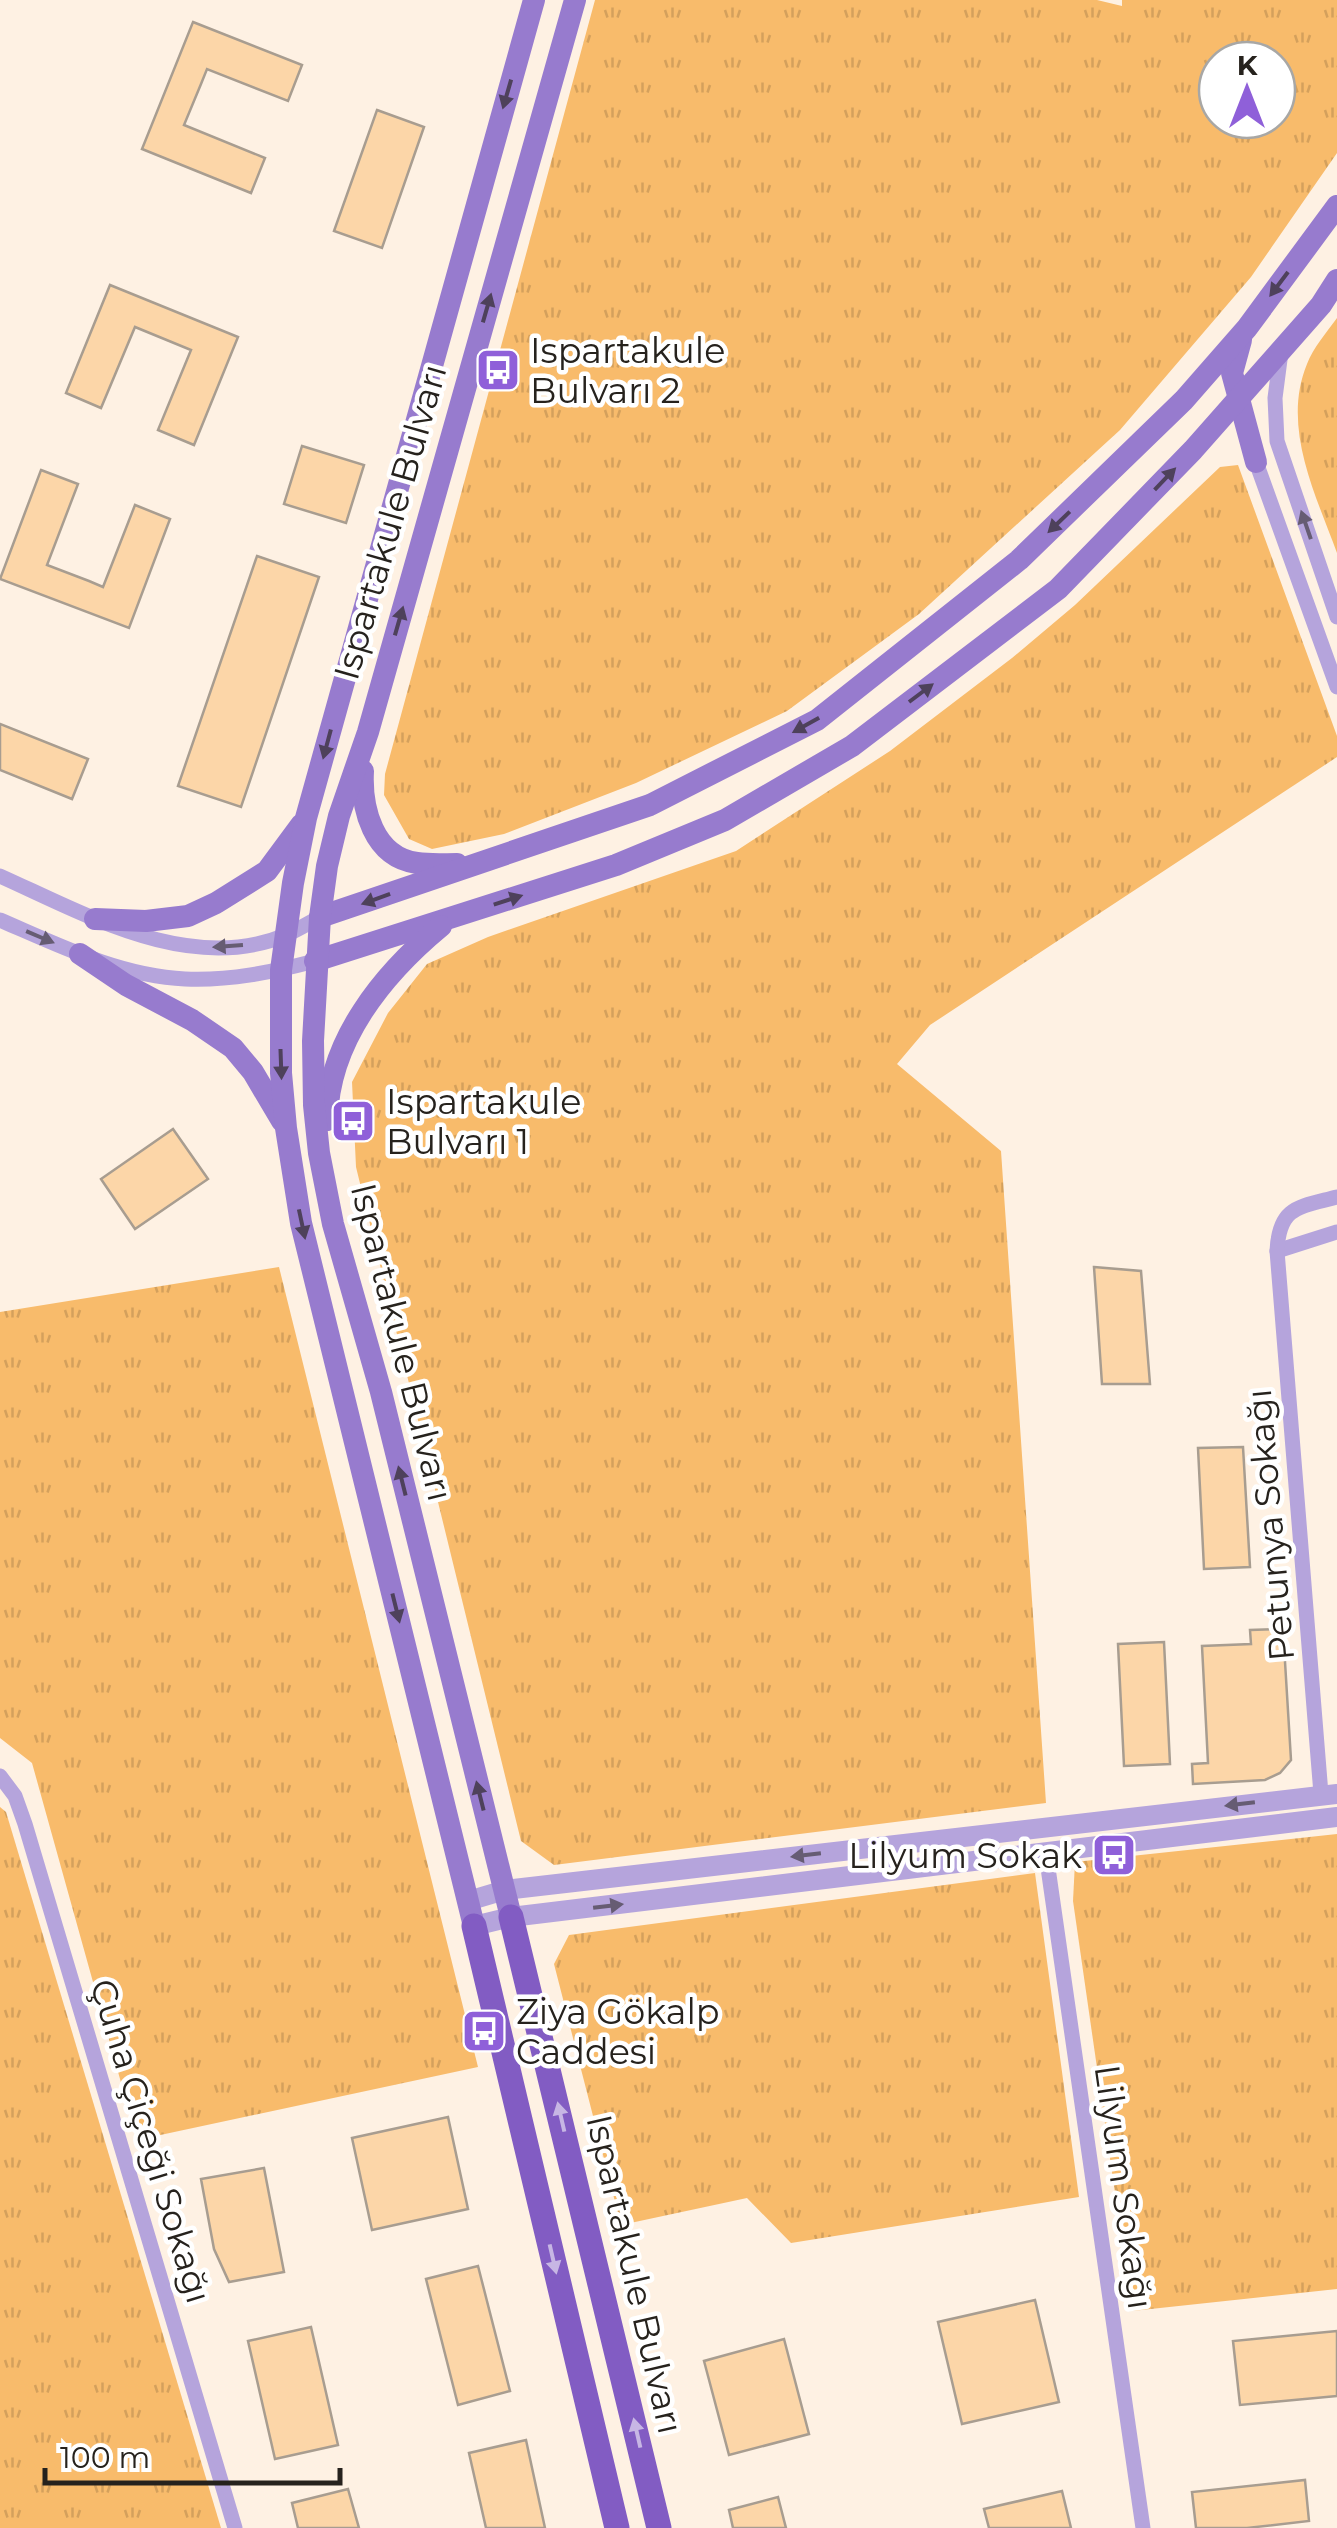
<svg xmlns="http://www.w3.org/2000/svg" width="1337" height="2528" viewBox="0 0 1337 2528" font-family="Montserrat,sans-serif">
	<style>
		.grass { fill: url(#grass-tufts); fill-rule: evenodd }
		.building { fill: #fcd6a8; stroke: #a89d90; stroke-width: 2.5 }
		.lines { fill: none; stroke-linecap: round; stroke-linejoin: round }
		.minor { stroke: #b5a4dc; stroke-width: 15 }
		.tertiary { stroke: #b5a4dc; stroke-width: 20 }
		.secondary { stroke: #977bce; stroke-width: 22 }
		.primary { stroke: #825cc3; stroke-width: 25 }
		.oneway { fill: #4e415b }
		.oneway2 { fill: #665c73 }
		.oneway3 { fill: #c7b6e4 }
		.labels { text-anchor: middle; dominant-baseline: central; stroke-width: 9; stroke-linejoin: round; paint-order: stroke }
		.poi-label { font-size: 35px; fill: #26221d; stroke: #fff; text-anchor: start }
		.street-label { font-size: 35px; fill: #26221d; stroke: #fff }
	</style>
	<defs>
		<pattern id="grass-tufts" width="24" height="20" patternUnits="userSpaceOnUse" patternTransform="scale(2.5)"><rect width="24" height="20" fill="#f8bb6b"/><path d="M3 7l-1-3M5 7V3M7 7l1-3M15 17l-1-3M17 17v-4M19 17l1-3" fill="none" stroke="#d4a05c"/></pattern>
	</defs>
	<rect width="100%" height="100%" fill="#fef1e3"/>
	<g class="grass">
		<path d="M595 0H1097L1122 6V0H1337V153L1251 277 1120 430 919 614 787 711 636 783 504 834 432 849 409 839 384 795 385 774ZM1217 60H1277V120H1217Z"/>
		<path d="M1337 318V553C1316 495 1281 427 1307 364 1313 348 1327 332 1337 318Z"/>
		<path d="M1238 465 1337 736V757L930 1025 897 1064 1001 1151 1046 1803 554 1865 521 1841 356 1167 352 1082 388 1013 427 964 488 937 736 851 890 751 1012 658 1075 605 1220 467Z"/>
		<path d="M279 1267 478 2067 137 2140 32 1763 0 1738V1312Z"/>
		<path d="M0 1807 6 1812 221 2528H0Z"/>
		<path d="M1337 1834V2289L1132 2311 1073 1901 1075 1862Z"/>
		<path d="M1035 1873 1079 2197 791 2243 747 2198 621 2225 554 1964 569 1935Z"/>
	</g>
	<g class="building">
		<path d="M193 22 302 65 288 101 207 69 201 84 184 125 265 158 251 193 142 149Z"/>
		<path d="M377 110 424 127 382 248 334 231Z"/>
		<path d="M110 285 238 337 194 445 158 430 191 350 135 327 101 408 66 393Z"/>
		<path d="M302 446 364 465 346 523 284 504Z"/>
		<path d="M41 470 78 484 47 565 89 581 103 587 135 505 170 519 129 628 0 579Z"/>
		<path d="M257 556 319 577 241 807 178 786Z"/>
		<path d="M0 724 88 759 72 799 0 770Z"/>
		<path d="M173 1129 208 1179 135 1229 101 1179Z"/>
		<path d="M1094 1267 1141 1271 1150 1384H1102Z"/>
		<path d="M1243 1447 1250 1567 1204 1569 1198 1448Z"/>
		<path d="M1283 1629 1291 1760 1280 1773 1265 1780 1193 1784 1192 1764 1208 1763 1202 1646 1251 1644 1250 1630Z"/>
		<path d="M1164 1642 1170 1764 1124 1766 1118 1644Z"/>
		<path d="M448 2117 468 2209 372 2230 352 2138Z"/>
		<path d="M264 2168 284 2272 229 2282 214 2249 201 2179Z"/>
		<path d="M478 2266 510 2391 458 2405 426 2279Z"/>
		<path d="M1035 2300 1059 2402 962 2424 938 2322Z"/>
		<path d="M311 2327 338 2445 275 2459 248 2341Z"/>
		<path d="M1337 2331V2396L1240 2405 1233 2341Z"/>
		<path d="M784 2339 809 2434 729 2455 704 2361Z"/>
		<path d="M526 2440 545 2528H486L469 2453Z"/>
		<path d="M1305 2480 1309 2521 1247 2528H1196L1192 2492Z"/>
		<path d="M348 2489 359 2528H298L292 2503Z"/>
		<path d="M1062 2491 1071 2528H989L984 2509Z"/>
		<path d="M778 2497 786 2528H733L729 2510Z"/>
	</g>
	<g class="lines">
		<g class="minor">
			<path d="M1281 352 1275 398 1277 441 1337 617"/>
			<path d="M1256 462 1337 687"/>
			<path d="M0 876C85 914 190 975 286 935 297 930 309 923 320 917"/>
			<path d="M0 920C58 945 120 976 185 979 229 981 273 972 315 961"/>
			<path d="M1277 1251 1337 1232"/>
			<path d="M0 1776 15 1796 25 1824 235 2528"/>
			<path d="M1321 1794 1277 1251C1279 1206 1299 1207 1337 1197"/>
			<path d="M1046 1854 1143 2528"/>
		</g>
		<g class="tertiary">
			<path d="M468 1901 505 1890 1337 1794"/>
			<path d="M474 1926 511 1917 1337 1817"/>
		</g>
		<g class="secondary">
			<path d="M1241 340 1232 373 1256 462"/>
			<path d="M363 771C361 808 373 857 417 863 430 865 444 864 457 864"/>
			<path d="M320 917 650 805 817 720 1019 560 1184 400 1247 328 1337 206"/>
			<path d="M95 919 146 921 188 916 216 903 267 871 301 825"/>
			<path d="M80 954 126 985 192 1020 233 1048 253 1072 282 1121"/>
			<path d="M315 961 616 865 725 820 852 746 1058 589 1193 450 1321 305 1337 280"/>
			<path d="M327 1120C328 1041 383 974 441 926"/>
			<path d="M511 1917 381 1392 333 1224 319 1153 314 1105 313 1041 320 917 327 866 339 816 368 732 575 0"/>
			<path d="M474 1926 301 1223 286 1128 281 1073V970L293 883 306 818 534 0"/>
		</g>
		<g class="primary">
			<path d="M511 1917 659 2528"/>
			<path d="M474 1926 617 2528"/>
		</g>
	</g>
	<defs><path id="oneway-solid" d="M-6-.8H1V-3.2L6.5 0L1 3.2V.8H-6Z" transform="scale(2.5)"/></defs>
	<g class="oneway">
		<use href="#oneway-solid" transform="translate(507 94) rotate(106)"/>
		<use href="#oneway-solid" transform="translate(1279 284) rotate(127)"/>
		<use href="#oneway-solid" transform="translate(487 308) rotate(-74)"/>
		<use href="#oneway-solid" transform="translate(1165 479) rotate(-46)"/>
		<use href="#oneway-solid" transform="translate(1059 522) rotate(136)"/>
		<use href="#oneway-solid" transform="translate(399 621) rotate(-74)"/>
		<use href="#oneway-solid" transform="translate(921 693) rotate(-37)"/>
		<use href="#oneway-solid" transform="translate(806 725) rotate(151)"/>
		<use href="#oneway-solid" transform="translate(327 744) rotate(105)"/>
		<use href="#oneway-solid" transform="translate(376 899) rotate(160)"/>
		<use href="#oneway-solid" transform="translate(508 900) rotate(-18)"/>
		<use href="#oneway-solid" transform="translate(281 1064) rotate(88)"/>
		<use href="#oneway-solid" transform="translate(302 1224) rotate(78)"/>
		<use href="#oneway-solid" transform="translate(402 1481) rotate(-104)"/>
		<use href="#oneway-solid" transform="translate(396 1608) rotate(76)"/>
		<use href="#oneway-solid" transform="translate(480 1796) rotate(-104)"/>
	</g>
	<g class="oneway2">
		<use href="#oneway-solid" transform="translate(1306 525) rotate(-109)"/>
		<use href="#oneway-solid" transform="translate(40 937) rotate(23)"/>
		<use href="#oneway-solid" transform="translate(228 946) rotate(176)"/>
		<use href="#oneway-solid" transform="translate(1240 1804) rotate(173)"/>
		<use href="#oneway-solid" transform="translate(806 1855) rotate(173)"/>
		<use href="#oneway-solid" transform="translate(608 1906) rotate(-7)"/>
	</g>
	<g class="oneway3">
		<use href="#oneway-solid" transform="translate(561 2117) rotate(-103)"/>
		<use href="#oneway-solid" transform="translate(553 2259) rotate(77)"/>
		<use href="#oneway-solid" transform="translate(637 2433) rotate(-103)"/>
	</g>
	<defs>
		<symbol id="bus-square" viewBox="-11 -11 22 22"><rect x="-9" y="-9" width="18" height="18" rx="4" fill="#8f60d9" stroke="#fff"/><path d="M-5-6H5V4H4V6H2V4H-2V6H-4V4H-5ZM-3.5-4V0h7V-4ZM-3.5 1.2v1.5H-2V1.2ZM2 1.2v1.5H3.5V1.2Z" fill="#fff"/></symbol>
	</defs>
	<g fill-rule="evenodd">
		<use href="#bus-square" x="473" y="345" width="50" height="50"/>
		<use href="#bus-square" x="328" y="1096" width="50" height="50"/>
		<use href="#bus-square" x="1089" y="1830" width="50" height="50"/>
		<use href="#bus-square" x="459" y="2006" width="50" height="50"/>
	</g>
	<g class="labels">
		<g class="poi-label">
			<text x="530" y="350">Ispartakule<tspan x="530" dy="40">Bulvarı 2</tspan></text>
			<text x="386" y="1101">Ispartakule<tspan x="386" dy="40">Bulvarı 1</tspan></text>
			<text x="1082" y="1855" text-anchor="end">Lilyum Sokak</text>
			<text x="516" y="2011">Ziya Gökalp<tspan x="516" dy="40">Caddesi</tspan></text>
		</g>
		<g class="street-label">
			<text transform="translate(390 522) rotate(-74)">Ispartakule Bulvarı</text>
			<text transform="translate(402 1342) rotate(76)">Ispartakule Bulvarı</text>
			<text transform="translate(1270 1525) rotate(-95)">Petunya Sokağı</text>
			<text transform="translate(151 2141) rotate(73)">Çuha Çiçeği Sokağı</text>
			<text transform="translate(1124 2187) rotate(82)">Lilyum Sokağı</text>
			<text transform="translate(635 2274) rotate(77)">Ispartakule Bulvarı</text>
		</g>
	</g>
	<g transform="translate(1247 90)"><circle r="48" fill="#ffffff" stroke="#a8a7a5" stroke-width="2.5"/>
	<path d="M0-8L18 38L0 25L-18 38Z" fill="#8f60d9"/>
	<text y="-15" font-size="28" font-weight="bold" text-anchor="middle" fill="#26221d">K</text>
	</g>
	<path d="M45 2468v15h295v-15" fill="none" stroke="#26221d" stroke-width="5"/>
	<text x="60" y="2468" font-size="30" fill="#26221d" stroke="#ffffff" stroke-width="8" paint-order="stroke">100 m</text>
</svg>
